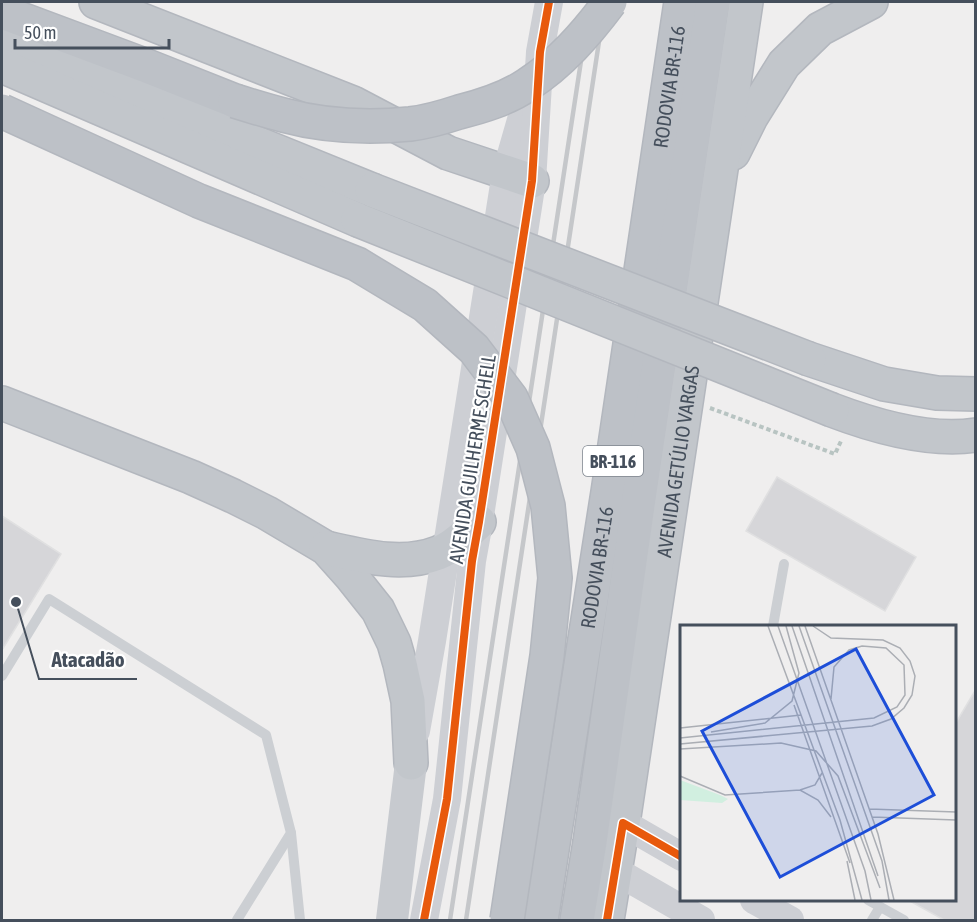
<svg xmlns="http://www.w3.org/2000/svg" width="977" height="922" viewBox="0 0 977 922" font-family="'Asap Condensed',sans-serif">
	<style>
		.building { fill: #d6d6d9; stroke: #e0e0e1; stroke-width: 1.5 }
		.lines { fill: none; stroke-linecap: round; stroke-linejoin: round }
		.trunk-casing { stroke: #b3b7be; stroke-width: 36 }
		.motorway-casing { stroke: #b3b7be; stroke-width: 36 }
		.path { stroke: #b8c4c2; stroke-width: 4; stroke-dasharray: 4.5 3; stroke-linecap: butt }
		.service { stroke: #cccfd3; stroke-width: 10 }
		.secondary { stroke: #cdcfd4; stroke-width: 28 }
		.primary { stroke: #c7cacf; stroke-width: 32 }
		.trunk { stroke: #c2c6cb; stroke-width: 33 }
		.motorway { stroke: #bdc1c7; stroke-width: 33 }
		.rail { stroke: #c5c7ca; stroke-width: 4.5 }
		.trunk-bridge-casing { stroke: #b3b7be; stroke-width: 36; stroke-linecap: butt }
		.motorway-bridge-casing { stroke: #b3b7be; stroke-width: 36; stroke-linecap: butt }
		.trunk-bridge { stroke: #c2c6cb; stroke-width: 33 }
		.motorway-bridge { stroke: #bdc1c7; stroke-width: 33 }
		.cycleway-casing { stroke: #fff; stroke-width: 11 }
		.cycleway { stroke: #e8590c; stroke-width: 8 }
		.labels { text-anchor: middle; dominant-baseline: central; stroke-width: 4.5; stroke-linejoin: round; paint-order: stroke }
		.shield { fill: #fff; stroke: #7d848d; stroke-width: 1.5 }
		.shield-label { font-size: 18px; font-weight: bold; fill: #454f5c }
		.street-label { font-size: 20px; fill: #454f5c; stroke: #fff }
		.inset-road { fill: none; stroke: #abaeb4; stroke-width: 1.5 }
		.view { fill: #1d4ed8; fill-opacity: 0.15; stroke: #1d4ed8; stroke-width: 3 }
		.inset-edge { fill: none; stroke: #454f5c; stroke-width: 3 }
		.leader { fill: none; stroke: #454f5c; stroke-width: 2 }
		.callout-dot { fill: #454f5c; stroke: #fff; stroke-width: 2 }
		.callout-label { font-size: 21px; text-anchor: middle; font-weight: bold; fill: #454f5c; stroke: #fff; stroke-width: 4.5; stroke-linejoin: round; paint-order: stroke }
	</style>
	<rect width="100%" height="100%" fill="#efeeee"/>
	<g class="building">
		<path d="M777 477 916 557 885 611 746 531Z"/>
		<path d="M2 516 61 554 2 650Z"/>
		<path d="M976 689V920H944L908 900H954V726Z"/>
	</g>
	<g class="lines">
		<defs>
			<g id="trunk">
				<path d="M96 2 353 103 448 153 532 181"/>
				<path d="M2 34 128 91 372 190"/>
				<path d="M2 66 358 220"/>
				<path d="M733 153 751 117 784 64 820 29 871 2"/>
				<path d="M809 359 884 384 937 393 976 394"/>
				<path d="M2 403 191 477 233 496 267 513 326 548 351 576 378 610 394 643 400 664 408 701 411 763"/>
				<path d="M832 410C874 426 930 442 976 435"/>
				<path d="M326 548C362 556 402 567 438 553 454 547 467 533 479 522"/>
				<path id="s1" d="M607 920 623 823 746 2"/>
			</g>
			<g id="motorway">
				<path d="M2 12 147 66 235 101"/>
				<path id="s2" d="M541 920 608 492 681 2"/>
				<path d="M577 920 590 842 639 498 713 2"/>
			</g>
		</defs>
		<use href="#trunk" class="trunk-casing"/>
		<use href="#motorway" class="motorway-casing"/>
		<path class="path" d="M710 408 835 454 841 441"/>
		<g class="service">
			<path d="M773 626 784 564"/>
			<path d="M2 676 49 599 266 735 291 833 237 920"/>
			<path d="M291 833 300 920"/>
			<path d="M868 900 904 920"/>
			<path d="M872 920 880 907"/>
		</g>
		<g class="secondary">
			<path d="M416 731 432 641 506 172 525 106"/>
			<path d="M623 823 682 857"/>
			<path d="M614 870 701 920"/>
			<path d="M754 900 790 920"/>
			<path d="M424 920 447 799 472 561 479 522 532 181 540 52 549 2"/>
		</g>
		<path class="primary" d="M392 920 411 763"/>
		<use href="#trunk" class="trunk"/>
		<use href="#motorway" class="motorway"/>
		<g class="rail">
			<path d="M450 920 590 2"/>
			<path d="M466 920 605 2"/>
		</g>
		<defs>
			<g id="trunk-bridge">
				<path d="M372 190 809 359"/>
				<path d="M358 220 832 410"/>
			</g>
			<g id="motorway-bridge">
				<path d="M235 101C251 106 267 111 283 115 324 126 368 128 410 124 427 122 444 117 459 112 483 106 506 99 527 85 561 63 586 34 610 2"/>
				<path d="M2 111 199 201 357 264 425 305 474 349 511 398 533 448 548 506 555 578 547 656 507 920"/>
			</g>
		</defs>
		<use href="#trunk-bridge" class="trunk-bridge-casing"/>
		<use href="#motorway-bridge" class="motorway-bridge-casing"/>
		<use href="#trunk-bridge" class="trunk-bridge"/>
		<use href="#motorway-bridge" class="motorway-bridge"/>
		<defs>
			<g id="cycleway">
				<path d="M424 920 447 799 472 561 479 522 532 181 540 52 549 2"/>
				<path d="M607 920 623 823 682 857"/>
			</g>
		</defs>
		<use href="#cycleway" class="cycleway-casing"/>
		<use href="#cycleway" class="cycleway"/>
	</g>
	<g class="labels">
		<rect class="shield" x="583" y="446" width="60" height="30" rx="4.5"/>
		<g class="shield-label">
			<text x="613" y="461">BR-116</text>
		</g>
		<g class="street-label">
			<text stroke="none"><textPath href="#s2" startOffset="843">RODOVIA BR-116</textPath></text>
			<text transform="translate(472 459) rotate(-81)">AVENIDA GUILHERME SCHELL</text>
			<text stroke="none"><textPath href="#s1" startOffset="464">AVENIDA GETÚLIO VARGAS</textPath></text>
			<text stroke="none"><textPath href="#s2" startOffset="357">RODOVIA BR-116</textPath></text>
		</g>
	</g>
	<g transform="translate(680 625)">
		<rect width="276" height="276" fill="#efeeee"/>
		<path d="M0 155 40 170 48 174 42 178 0 175Z" fill="#d1efe0"/>
		<path class="inset-road" d="M88 1 160 195 182 275M98 1 185 246 191 275M112 1 198 251M119 1 202 236 209 275M125 1 198 209 214 275M114 80 170 238M0 103 121 90M31 107 85 98 112 76 119 48 106 1M0 113 194 93 217 82 225 70 224 40 206 23 182 21 169 25 154 42 151 74M0 119 192 101 211 94 224 83 232 70 235 51 230 36 220 23 203 15 151 13 133 1M0 124 101 118 136 126 158 151 200 263M0 151 45 170 120 165 138 175 151 192M120 165 135 160 142 148M189 184 276 187M192 192 276 195M167 236 175 275"/>
		<path class="view" d="M176 24 254 170 100 252 22 106Z"/>
		<rect width="276" height="276" class="inset-edge"/>
	</g>
	<path class="leader" d="M16 602L39 679H137"/>
	<circle class="callout-dot" cx="16" cy="602" r="6"/>
	<g class="callout-label">
		<text x="88" y="667">Atacadão</text>
	</g>
	<rect width="977" height="922" fill="none" stroke="#454f5c" stroke-width="6"/>
	<path d="M15 39v9h154v-9" fill="none" stroke="#454f5c" stroke-width="3"/>
	<text x="24" y="39" font-size="18" fill="#454f5c" stroke="#ffffff" stroke-width="4.5" paint-order="stroke">50 m</text>
</svg>
